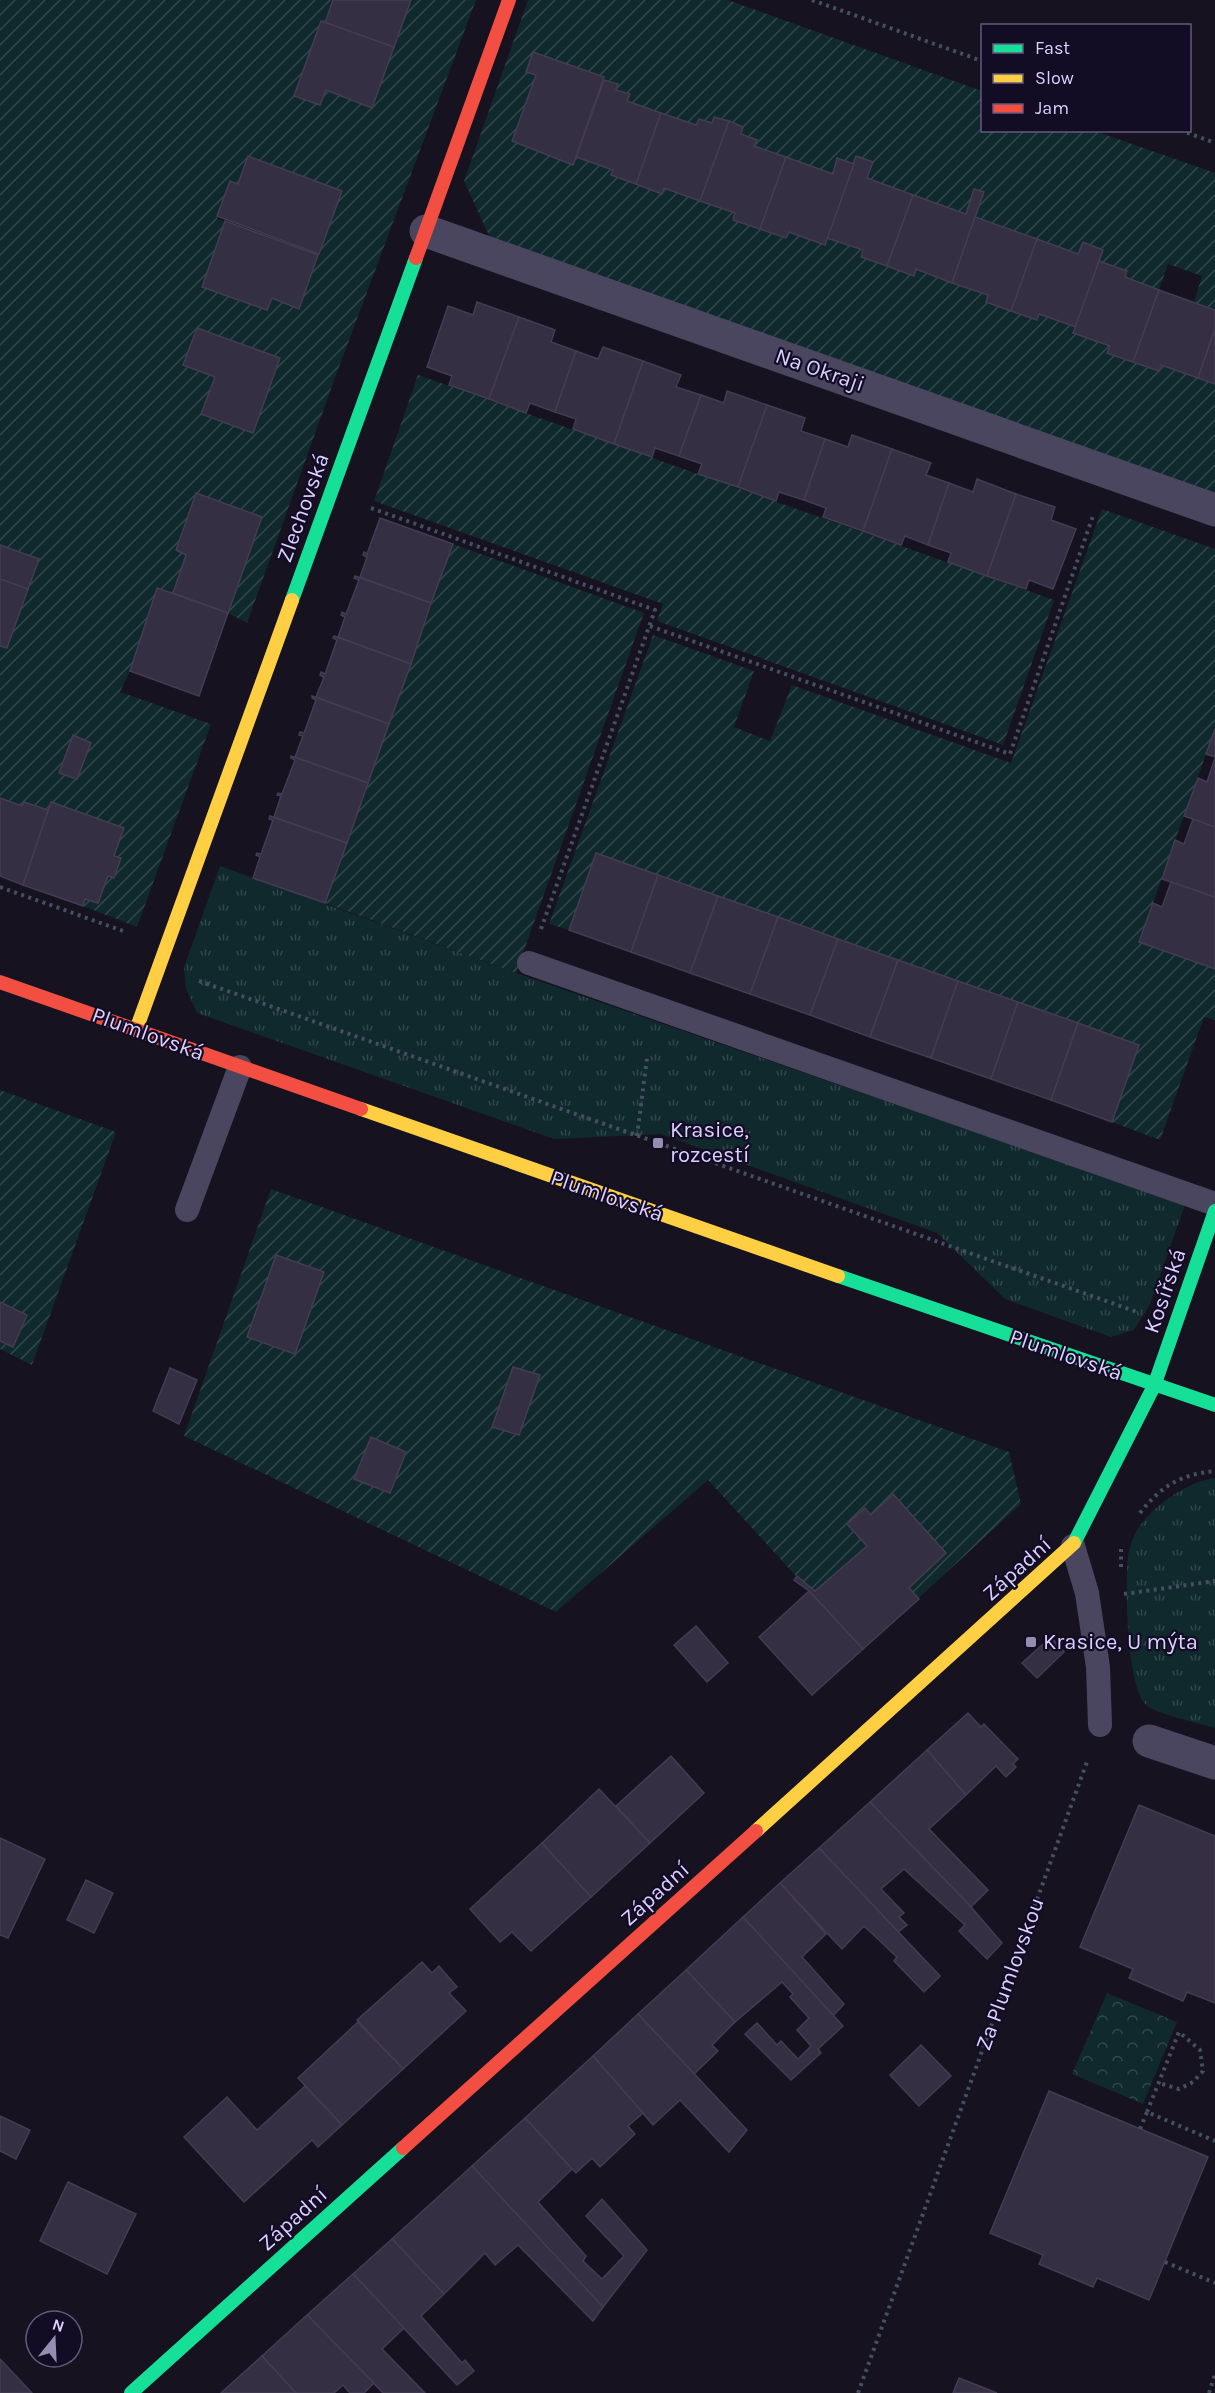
<svg xmlns="http://www.w3.org/2000/svg" width="1215" height="2393" viewBox="0 0 1215 2393" font-family="Karla,sans-serif">
	<style>
		.grass { fill: url(#grass-tufts) }
		.park { fill: url(#park-crowns) }
		.garden { fill: url(#garden-furrows); fill-rule: evenodd }
		.building { fill: #342f42; stroke: #433c54; stroke-width: 1.5 }
		.lines { fill: none; stroke-linecap: round; stroke-linejoin: round }
		.path { stroke: #445062; stroke-width: 4; stroke-dasharray: 3 4.5; stroke-linecap: butt }
		.lane { stroke: #4a4660; stroke-width: 24 }
		.street { stroke: #4a4660; stroke-width: 33 }
		.fast { stroke: #16e098; stroke-width: 14 }
		.slow { stroke: #ffcf43; stroke-width: 14 }
		.jam { stroke: #f24e42; stroke-width: 14 }
		.poi-dot { fill: #968eb1; stroke: #130c25; stroke-width: 2 }
		.labels { text-anchor: middle; dominant-baseline: central; stroke-width: 4.5; stroke-linejoin: round; paint-order: stroke }
		.street-label { font-size: 22px; fill: #dbd0ff; stroke: #130c25 }
		.poi-label { font-size: 22px; fill: #dbd0ff; stroke: #130c25; text-anchor: start }
	</style>
	<defs>
		<pattern id="grass-tufts" width="24" height="20" patternUnits="userSpaceOnUse" patternTransform="scale(1.5)"><rect width="24" height="20" fill="#10292d"/><path d="M3 7l-1-3M5 7V3M7 7l1-3M15 17l-1-3M17 17v-4M19 17l1-3" fill="none" stroke="#32474c"/></pattern>
		<pattern id="park-crowns" width="20" height="18" patternUnits="userSpaceOnUse" patternTransform="scale(1.5)"><rect width="20" height="18" fill="#10292d"/><path d="M2 6a3 3 0 1 1 6 0M12 15a3 3 0 1 1 6 0" fill="none" stroke="#32474c"/></pattern>
		<pattern id="garden-furrows" width="10" height="10" patternUnits="userSpaceOnUse" patternTransform="scale(1.5)"><rect width="10" height="10" fill="#10292d"/><path d="M-1 1l2-2M0 10L10 0M9 11l2-2" fill="none" stroke="#32474c"/></pattern>
	</defs>
	<rect width="100%" height="100%" fill="#16121f"/>
	<g class="grass">
		<path d="M220 866 516 973 1185 1205 1150 1304 1134 1330 1111 1337 1005 1299 937 1233 661 1134 554 1139 197 1013 186 989 184 967Z"/>
		<path d="M1215 1478V1728C1202 1724 1153 1713 1146 1705 1126 1685 1125 1586 1128 1556 1129 1549 1133 1537 1137 1530 1151 1507 1188 1481 1215 1478Z"/>
	</g>
	<path class="park" d="M1107 1993 1177 2022 1143 2104 1072 2074Z"/>
	<g class="garden">
		<path d="M0 0H333L294 96 320 105 326 90 372 108 411 0H476L335 378 247 623 228 613 262 517 196 493 176 550 186 555 173 593 157 589 130 671 120 692 211 724 137 927 83 906 85 899 108 876 114 878 120 858 114 856 51 802 48 810 24 802 22 806 0 798ZM231 181 238 184 341 191 299 309 272 298 267 310 202 287 225 221 217 219ZM197 328 280 359 253 433 202 414 215 377 183 365ZM73 736 91 743 77 779 59 773Z"/>
		<path d="M528 0H728L982 91V130L1095 131 1215 173V310L1194 302 1202 276 1168 264 1159 290 1125 277 1127 272 1099 261 1103 250 1083 242 1078 254 975 217 983 192 974 189 966 214 867 178 873 162 857 156 854 164 837 158 833 174 754 146 756 140 741 134 743 127 715 117 712 123 699 119 696 125 627 101 630 94 616 90 617 84 533 52 526 71 536 75 512 141 573 165 576 157 613 170 611 175 662 194 664 188 735 213 734 220 786 238 789 232 825 245 827 238 863 250 861 257 914 275 916 269 988 295 986 302 1037 319 1039 314 1076 327 1074 333 1110 346 1108 353 1159 371 1161 365 1215 384V499L491 240 464 181Z"/>
		<path d="M418 375 1054 600 1003 745 657 621 663 604 374 501Z"/>
		<path d="M1102 509 1215 549V729L1139 942 1215 969V1020L1204 1017 1160 1140 1112 1122 1139 1045 597 853 569 930 549 924 653 635 754 671 734 727 770 741 792 685 1011 763Z"/>
		<path d="M453 544 644 613 516 973 325 903Z"/>
		<path d="M0 1090 116 1132 32 1365 0 1349Z"/>
		<path d="M271 1189 1009 1452 1021 1504 863 1649 708 1480 556 1612 184 1436Z"/>
	</g>
	<g class="building">
		<path d="M333 0H411L394 47 325 23Z"/>
		<path d="M321 21 394 47 372 108 326 90 320 105 294 96Z"/>
		<path d="M533 52 604 77 573 165 512 141 536 75 526 72Z"/>
		<path d="M604 80 618 84 616 90 630 94 627 101 661 113 636 184 611 175 613 170 576 157Z"/>
		<path d="M661 113 696 125 699 119 712 123 714 117 729 121 700 201 664 188 662 194 636 184Z"/>
		<path d="M729 121 743 127 741 134 757 140 754 146 786 157 760 229 733 220 735 213 700 201Z"/>
		<path d="M248 156 342 191 319 254 217 216 230 181 238 184Z"/>
		<path d="M856 156 873 162 867 178 913 195 887 266 861 257 863 250 827 238Z"/>
		<path d="M786 157 833 174 837 158 854 164 825 245 789 232 786 238 760 229Z"/>
		<path d="M974 189 984 192 952 283 916 269 914 276 887 266 913 195 966 214Z"/>
		<path d="M975 217 1037 239 1011 311 986 302 988 295 952 283Z"/>
		<path d="M225 221 318 255 299 309 272 298 267 310 202 287Z"/>
		<path d="M1037 239 1078 254 1083 242 1103 250 1076 327 1039 314 1037 320 1011 311Z"/>
		<path d="M1099 261 1127 271 1125 277 1159 290 1133 362 1107 353 1110 346 1073 333Z"/>
		<path d="M1159 290 1215 310V329L1198 378 1161 365 1159 371 1133 362Z"/>
		<path d="M477 302 519 317 489 399 449 385 452 376 427 367 448 306 473 315Z"/>
		<path d="M519 317 555 330 551 342 576 351 555 412 530 403 526 413 489 399Z"/>
		<path d="M197 328 280 358 253 433 201 414 215 377 183 365Z"/>
		<path d="M1215 329V384L1198 378Z"/>
		<path d="M603 347 643 361 614 444 573 429 576 419 555 412 576 351 598 359Z"/>
		<path d="M643 361 681 375 676 387 701 395 679 456 655 448 652 457 614 444Z"/>
		<path d="M727 391 767 405 738 487 698 474 702 464 679 456 701 395 724 403Z"/>
		<path d="M767 405 805 418 801 431 825 439 804 500 779 492 776 501 738 487Z"/>
		<path d="M852 435 892 449 863 531 823 517 826 508 804 500 825 439 848 447Z"/>
		<path d="M892 449 931 463 926 475 949 483 928 545 905 536 901 545 863 531Z"/>
		<path d="M977 479 1016 494 987 576 948 562 951 553 928 545 949 483 973 492Z"/>
		<path d="M196 493 262 517 228 613 173 593 186 555 176 550Z"/>
		<path d="M1016 494 1055 507 1051 520 1076 529 1053 589 1029 580 1026 589 987 576Z"/>
		<path d="M380 518 453 544 431 603 360 577 367 557 363 555 364 552 367 554Z"/>
		<path d="M0 545 39 559 28 589 0 579Z"/>
		<path d="M355 576 431 603 411 664 338 637 345 617 341 615 342 612 346 614 359 580 354 578Z"/>
		<path d="M0 579 28 589 7 648 0 646Z"/>
		<path d="M157 588 228 613 199 696 130 671Z"/>
		<path d="M334 636 411 664 389 724 316 697 324 677 320 675 321 672 325 674 337 640 333 638Z"/>
		<path d="M312 696 389 724 368 783 295 757 303 736 299 735 300 732 304 733 316 700 312 698Z"/>
		<path d="M1215 729V757L1206 754Z"/>
		<path d="M73 735 91 743 77 779 59 773Z"/>
		<path d="M291 756 368 783 347 843 274 817 281 796 277 795 278 793 282 794 295 760 291 758Z"/>
		<path d="M1215 758V827L1184 816 1198 778 1207 782Z"/>
		<path d="M0 798 22 806 24 802 48 810 23 885 0 876Z"/>
		<path d="M51 802 124 828 114 856 121 858 114 878 108 876 98 903 85 899 83 906 23 885Z"/>
		<path d="M270 816 347 843 325 903 253 878 260 857 256 855 257 853 261 854 273 820 269 819Z"/>
		<path d="M1193 819 1215 827V897L1162 879 1175 840 1184 844Z"/>
		<path d="M596 853 658 875 631 952 569 930Z"/>
		<path d="M658 875 718 896 690 973 631 952Z"/>
		<path d="M1171 882 1215 897V969L1139 942 1153 903 1162 907Z"/>
		<path d="M718 896 778 917 750 994 690 973Z"/>
		<path d="M778 917 838 939 810 1015 750 994Z"/>
		<path d="M838 939 898 960 870 1037 810 1015Z"/>
		<path d="M898 960 958 981 931 1058 870 1037Z"/>
		<path d="M958 981 1018 1002 991 1079 931 1058Z"/>
		<path d="M1018 1002 1078 1023 1051 1100 991 1079Z"/>
		<path d="M1078 1023 1139 1045 1112 1122 1051 1100Z"/>
		<path d="M276 1255 324 1272 295 1354 247 1337Z"/>
		<path d="M0 1302 27 1315 13 1347 0 1341Z"/>
		<path d="M513 1367 540 1375 519 1435 492 1427Z"/>
		<path d="M170 1368 197 1380 179 1424 153 1411Z"/>
		<path d="M371 1437 406 1452 390 1493 354 1479Z"/>
		<path d="M893 1494 946 1553 909 1588 919 1599 863 1649 809 1591 794 1580 797 1576 815 1591 867 1546 847 1524 865 1508 871 1515Z"/>
		<path d="M809 1591 863 1649 812 1695 759 1637Z"/>
		<path d="M696 1626 728 1663 707 1682 674 1645Z"/>
		<path d="M1051 1637 1064 1652 1037 1678 1022 1663Z"/>
		<path d="M968 1713 981 1727 984 1724 1018 1759 1013 1764 1016 1767 1006 1777 996 1766 966 1795 927 1750Z"/>
		<path d="M927 1750 966 1795 929 1829 988 1890 971 1907 870 1802Z"/>
		<path d="M671 1756 704 1793 650 1843 616 1806Z"/>
		<path d="M599 1789 650 1843 591 1897 542 1843Z"/>
		<path d="M870 1802 971 1907 1002 1943 987 1959 959 1931 965 1925 904 1869 881 1889 904 1913 899 1917 907 1925 898 1932 819 1848Z"/>
		<path d="M1139 1805 1215 1836V2003L1187 1992 1183 2001 1129 1978 1133 1969 1080 1947Z"/>
		<path d="M0 1838 45 1859 8 1938 0 1935Z"/>
		<path d="M542 1843 591 1897 531 1951 512 1932 500 1942 470 1909Z"/>
		<path d="M819 1848 940 1976 924 1992 894 1961 897 1957 864 1926 842 1949 780 1883Z"/>
		<path d="M86 1880 113 1893 94 1933 67 1920Z"/>
		<path d="M780 1883 826 1934 802 1957 844 2004 833 2016 743 1917Z"/>
		<path d="M743 1917 843 2026 818 2049 821 2053 791 2080 745 2034 757 2023 777 2045 781 2041 798 2059 811 2046 797 2030 809 2018 790 1997 793 1994 782 1982 735 2022 686 1970Z"/>
		<path d="M422 1962 432 1973 439 1966 457 1987 449 1993 466 2011 403 2069 357 2020Z"/>
		<path d="M686 1970 735 2022 712 2045 718 2051 694 2074 638 2014Z"/>
		<path d="M638 2014 747 2130 729 2152 680 2100 653 2125 593 2056Z"/>
		<path d="M358 2022 403 2069 342 2125 298 2078Z"/>
		<path d="M921 2045 951 2076 919 2106 890 2075Z"/>
		<path d="M593 2056 643 2113 628 2126 635 2134 600 2167 592 2158 576 2173 525 2118Z"/>
		<path d="M305 2086 342 2125 318 2147 312 2140 244 2202 184 2137 227 2097 257 2130Z"/>
		<path d="M1049 2091 1208 2157 1149 2300 1097 2278 1093 2287 1039 2264 1043 2255 990 2233Z"/>
		<path d="M0 2116 30 2130 16 2159 0 2151Z"/>
		<path d="M525 2118 572 2169 538 2202 586 2256 583 2261 602 2279 624 2256 586 2216 602 2199 647 2250 603 2307 472 2166Z"/>
		<path d="M472 2166 603 2307 593 2321 518 2245 495 2265 485 2253 444 2294 392 2239Z"/>
		<path d="M68 2182 136 2214 107 2274 40 2241Z"/>
		<path d="M392 2239 444 2294 421 2316 462 2363 465 2360 474 2371 457 2385 353 2274Z"/>
		<path d="M353 2274 404 2328 382 2349 425 2393H383L307 2315Z"/>
		<path d="M307 2315 374 2383 364 2393H350L343 2385 334 2393H296L262 2356Z"/>
		<path d="M262 2356 296 2393H221Z"/>
		<path d="M0 2359 32 2393H0Z"/>
		<path d="M959 2378 997 2393H953Z"/>
	</g>
	<g class="lines">
		<g class="path">
			<path d="M812 0 982 61"/>
			<path d="M1180 130 1215 143"/>
			<path d="M371 508 655 610 541 929"/>
			<path d="M650 626 1010 754 1094 513"/>
			<path d="M0 887 126 932"/>
			<path d="M199 981 1137 1312"/>
			<path d="M637 1136 647 1058"/>
			<path d="M1140 1513C1162 1485 1180 1475 1215 1471"/>
			<path d="M1121 1567V1547"/>
			<path d="M1124 1594 1215 1581"/>
			<path d="M1147 2112 1179 2032 1200 2050 1203 2071 1193 2082 1179 2089 1159 2083"/>
			<path d="M1140 2129 1147 2112 1215 2141"/>
			<path d="M1165 2262 1215 2283"/>
			<path d="M858 2393 1088 1759"/>
			<path d="M1209 2393 1215 2374"/>
		</g>
		<g class="lane">
			<path d="M529 963 1215 1204"/>
			<path d="M187 1210 240 1067"/>
			<path d="M1073 1546 1087 1593 1098 1667 1100 1725"/>
		</g>
		<g class="street">
			<path d="M426 231 1215 510"/>
			<path d="M1149 1741 1215 1763"/>
		</g>
		<g class="fast">
			<path d="M292 600 416 258"/>
			<path d="M838 1276 1215 1405"/>
			<path d="M1074 1543 1154 1386 1215 1211"/>
			<path d="M131 2393 403 2148"/>
		</g>
		<g class="slow">
			<path d="M136 1030 292 600"/>
			<path d="M361 1109 838 1276"/>
			<path d="M756 1831 1074 1543"/>
		</g>
		<g class="jam">
			<path d="M416 258 509 0"/>
			<path d="M0 982 361 1109"/>
			<path d="M403 2148 756 1831"/>
		</g>
	</g>
	<g class="poi-dot">
		<rect x="652" y="1137" width="12" height="12" rx="3"/>
		<rect x="1025" y="1636" width="12" height="12" rx="3"/>
	</g>
	<g class="labels">
		<g class="street-label">
			<text transform="translate(820 370) rotate(19)">Na Okraji</text>
			<text transform="translate(303 508) rotate(-70)">Zlechovská</text>
			<text transform="translate(148 1034) rotate(20)">Plumlovská</text>
			<text transform="translate(607 1196) rotate(19)">Plumlovská</text>
			<text transform="translate(1165 1291) rotate(-71)">Kosířská</text>
			<text transform="translate(1066 1355) rotate(19)">Plumlovská</text>
			<text transform="translate(1017 1569) rotate(-42)">Západní</text>
			<text transform="translate(655 1894) rotate(-42)">Západní</text>
			<text transform="translate(1010 1974) rotate(-70)">Za Plumlovskou</text>
			<text transform="translate(293 2219) rotate(-42)">Západní</text>
		</g>
		<g class="poi-label">
			<text x="670" y="1130">Krasice,<tspan x="670" dy="25">rozcestí</tspan></text>
			<text x="1043" y="1642">Krasice, U mýta</text>
		</g>
	</g>
	<rect x="981" y="24" width="210" height="108" fill="#130c25" stroke="#635a7c" stroke-width="1.5"/>
	<rect x="993" y="44" width="30" height="9" fill="#16e098" stroke="#635a7c" stroke-width="1.5"/>
	<text x="1035" y="54" font-size="18" fill="#dbd0ff">Fast</text>
	<rect x="993" y="74" width="30" height="9" fill="#ffcf43" stroke="#635a7c" stroke-width="1.5"/>
	<text x="1035" y="84" font-size="18" fill="#dbd0ff">Slow</text>
	<rect x="993" y="104" width="30" height="9" fill="#f24e42" stroke="#635a7c" stroke-width="1.5"/>
	<text x="1035" y="114" font-size="18" fill="#dbd0ff">Jam</text>
	<g transform="translate(54 2339) rotate(18)"><circle r="28" fill="#130c25" stroke="#635a7c" stroke-width="1.5"/>
	<path d="M0-4.5L10 22L0 15L-10 22Z" fill="#968eb1"/>
	<text y="-9" font-size="16" font-weight="bold" text-anchor="middle" fill="#dbd0ff">N</text>
	</g>
</svg>
